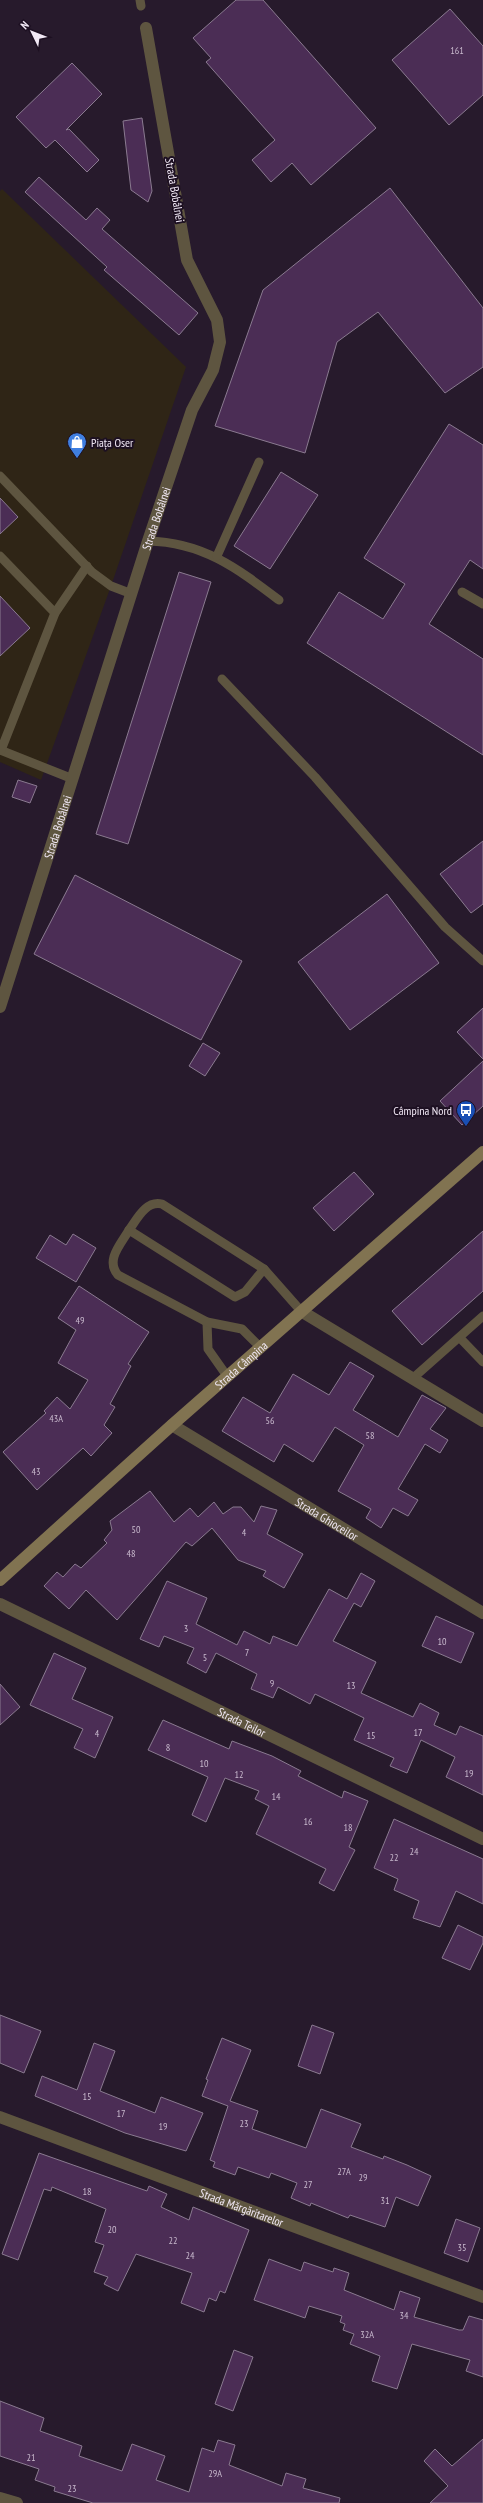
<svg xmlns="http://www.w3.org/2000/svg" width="483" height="2503" viewBox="0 0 483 2503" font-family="'PT Sans Narrow',sans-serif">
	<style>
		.commercial { fill: #2f2516 }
		.building { fill: #4b2d55; stroke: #8a7a90 }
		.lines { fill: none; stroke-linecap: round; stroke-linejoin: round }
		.lane { stroke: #5e5540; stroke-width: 9 }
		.street { stroke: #5e5540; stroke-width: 12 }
		.secondary { stroke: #817351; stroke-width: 12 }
		.labels { text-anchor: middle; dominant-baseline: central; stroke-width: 4; stroke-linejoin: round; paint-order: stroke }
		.number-label { font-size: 10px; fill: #c8b9cd }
		.street-label { font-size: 12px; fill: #f1e8f5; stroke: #1d1022 }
		.poi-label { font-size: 12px; fill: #f1e8f5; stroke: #1d1022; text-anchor: start }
	</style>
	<rect width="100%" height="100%" fill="#271a2c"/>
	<path class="commercial" d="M2 189 186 367 111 586 41 780 0 762V191Z"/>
	<g class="building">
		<path d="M236 0H263L376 128 311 185 292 163 271 182 252 160 275 140 206 62 211 58 193 38Z"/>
		<path d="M450 9 483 46V95L449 125 392 60Z"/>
		<path d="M72 63 102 94 66 130 69 129 99 160 87 172 55 140 46 148 16 117Z"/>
		<path d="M142 118 152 191 148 202 131 190 123 121Z"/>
		<path d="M39 177 86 220 97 208 110 220 102 229 198 313 179 335 104 270 107 267 25 192Z"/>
		<path d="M390 188 483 308V367L445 393 378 312 337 342 305 453 215 426 263 290Z"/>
		<path d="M449 424 483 445V569L470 560 429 624 483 659V755L307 643 339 592 383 619 405 584 364 558Z"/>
		<path d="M281 472 318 495 270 569 234 546Z"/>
		<path d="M0 498 18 517 0 534Z"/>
		<path d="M179 572 211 582 128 844 96 834Z"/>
		<path d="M0 596 30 628 0 656Z"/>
		<path d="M18 780 37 786 30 803 12 797Z"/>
		<path d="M483 841V904L471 913 440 874Z"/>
		<path d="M75 875 242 961 201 1040 34 954Z"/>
		<path d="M387 894 439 963 350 1030 298 962Z"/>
		<path d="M483 1008V1059L457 1032Z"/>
		<path d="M203 1043 220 1053 205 1076 189 1066Z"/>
		<path d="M483 1061V1106L462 1125 440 1101Z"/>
		<path d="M354 1172 374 1194 334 1231 313 1208Z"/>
		<path d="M483 1231V1291L422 1345 392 1311Z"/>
		<path d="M73 1234 96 1248 76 1282 36 1258 50 1235 66 1245Z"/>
		<path d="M79 1286 149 1332 128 1364 131 1366 110 1404 115 1407 104 1425 112 1433 91 1456 83 1448 37 1490 3 1452 46 1413 44 1411 57 1397 70 1409 88 1380 58 1363 76 1330 58 1318Z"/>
		<path d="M350 1362 374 1376 353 1410 398 1437 422 1395 446 1408 430 1429 448 1440 440 1453 425 1444 398 1489 418 1500 408 1516 393 1508 381 1528 366 1518 371 1509 338 1491 364 1445 335 1427 313 1462 284 1444 274 1462 222 1431 243 1397 270 1413 293 1374 329 1395Z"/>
		<path d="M150 1491 174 1522 190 1508 198 1517 214 1502 223 1514 233 1507H241L254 1522 261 1506 277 1510 267 1534 303 1554 284 1588 263 1576 266 1571 238 1560 212 1528 192 1546 186 1542 117 1620 86 1590 69 1609 44 1586 57 1572 63 1577 75 1564 81 1568 107 1543 104 1540 112 1530 110 1521Z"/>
		<path d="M361 1573 375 1581 361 1607 354 1603 333 1641 376 1662 361 1693 413 1717 420 1703 439 1713 434 1725 456 1735 460 1726 483 1736V1795L446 1777 455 1757 421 1740 407 1773 390 1766 394 1758 354 1740 364 1718 315 1694 310 1704 278 1687 273 1698 251 1689 257 1674 216 1653 206 1673 187 1663 194 1648 164 1636 159 1647 140 1639 167 1581 207 1598 196 1624 237 1645 244 1631 270 1644 273 1636 297 1646 329 1589 347 1599Z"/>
		<path d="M436 1616 474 1633 461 1663 422 1646Z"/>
		<path d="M54 1653 86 1668 72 1699 113 1717 95 1758 74 1748 83 1729 30 1705Z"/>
		<path d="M0 1684 20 1707 0 1725Z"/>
		<path d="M163 1720 229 1749 232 1741 272 1756 301 1771 298 1776 342 1798 344 1791 368 1801 349 1847 355 1850 334 1891 319 1883 326 1869 256 1834 269 1806 255 1799 259 1791 225 1778 206 1822 192 1815 208 1777 148 1750Z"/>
		<path d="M394 1819 483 1859V1904L456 1891 440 1927 413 1918 419 1901 394 1890 398 1879 374 1868Z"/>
		<path d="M458 1925 483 1937V1943L470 1970 442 1958Z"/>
		<path d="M0 2015 41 2031 24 2073 0 2063Z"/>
		<path d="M312 2025 334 2033 320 2074 298 2066Z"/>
		<path d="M222 2038 251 2050 230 2101 258 2111 252 2129 306 2148 321 2109 361 2124 351 2147 383 2159 384 2156 407 2165 431 2176 418 2206 396 2197 385 2227 350 2215 348 2218 311 2203 310 2206 291 2198 297 2183 271 2173 269 2178 238 2167 235 2175 213 2167 215 2162 210 2160 228 2106 202 2096 208 2080 206 2079Z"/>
		<path d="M94 2043 115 2051 100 2091 155 2113 161 2097 203 2113 186 2151 125 2133 35 2096 42 2076 77 2090Z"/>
		<path d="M39 2153 147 2191 149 2186 167 2194 161 2207 189 2220 193 2207 249 2230 225 2293 220 2291 216 2301 209 2298 204 2312 181 2303 192 2273 136 2254 118 2291 104 2284 108 2277 94 2272 104 2245 95 2242 106 2209 52 2187 51 2191 44 2189 18 2260 2 2254Z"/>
		<path d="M456 2219 480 2228 468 2262 444 2253Z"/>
		<path d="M269 2259 301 2271 304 2262 333 2272 334 2268 349 2273 344 2290 394 2310 400 2291 420 2298 414 2317 459 2330H463L469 2316 483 2320V2377L466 2371 470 2360 412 2344 397 2389 372 2381 380 2356 350 2344 354 2334 343 2330 345 2324 340 2322 342 2316 309 2306 305 2318 254 2300Z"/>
		<path d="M234 2350 253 2357 233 2411 215 2404Z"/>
		<path d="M0 2401 44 2418 40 2431 82 2446 79 2456 122 2471 132 2444 165 2456 156 2480 189 2492 202 2448 214 2452 218 2440 235 2445 229 2465 282 2486 286 2473 306 2479 303 2488 340 2498 339 2503H93L54 2491 55 2487 35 2480 39 2469 0 2456Z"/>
		<path d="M483 2439V2503H430L448 2486 424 2461 435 2449 452 2466Z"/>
	</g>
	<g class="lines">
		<g class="lane">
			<path d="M140 0 141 6"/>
			<path d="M0 476 92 572 111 586 132 594"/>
			<path d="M148 541C203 542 238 569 279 600"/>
			<path d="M0 556 55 613"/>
			<path d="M217 556 259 462"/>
			<path d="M462 592 483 604"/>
			<path d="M222 679 315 777 445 927 483 961"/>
			<path d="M0 750 73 779"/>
			<path d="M1 750 55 613 87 566"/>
			<path d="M129 1230C137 1219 146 1200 162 1204L264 1269"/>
			<path d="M207 1322 208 1349 227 1376"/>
			<path d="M460 1338 483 1362"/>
			<path d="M260 1347 242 1329 207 1322 118 1275C105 1260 121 1244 129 1230L235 1297 245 1292 264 1269 301 1311"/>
			<path d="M412 1379 483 1316"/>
		</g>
		<g class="street">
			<path id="s1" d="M0 1007 148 541 192 410 213 370 220 342 217 320 187 260 146 28"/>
			<path d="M301 1311 483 1421"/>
			<path id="s2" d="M172 1425 483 1613"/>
			<path id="s3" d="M0 1604 483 1839"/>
			<path id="s4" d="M0 2117 483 2297"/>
			<path d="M0 2498 17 2503"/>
		</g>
		<path class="secondary" id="s5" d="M0 1580 172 1425 483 1152"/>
	</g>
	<defs>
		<symbol id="shop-pin" viewBox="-11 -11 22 30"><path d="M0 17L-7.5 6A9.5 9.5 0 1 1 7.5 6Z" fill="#3f7fe0" stroke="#1d1022"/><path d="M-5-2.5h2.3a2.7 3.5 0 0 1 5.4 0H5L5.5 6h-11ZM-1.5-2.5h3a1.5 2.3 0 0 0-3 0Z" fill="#fff"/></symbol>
		<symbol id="bus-pin" viewBox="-11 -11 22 30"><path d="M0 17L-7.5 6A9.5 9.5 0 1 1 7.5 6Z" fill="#1a4fb4" stroke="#1d1022"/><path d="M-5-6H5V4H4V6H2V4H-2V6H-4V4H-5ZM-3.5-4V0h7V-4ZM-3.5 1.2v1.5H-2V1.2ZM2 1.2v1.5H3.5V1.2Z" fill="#fff"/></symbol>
	</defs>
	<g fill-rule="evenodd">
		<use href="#shop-pin" x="66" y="431" width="22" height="30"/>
		<use href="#bus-pin" x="455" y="1099" width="22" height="30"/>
	</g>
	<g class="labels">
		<g class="number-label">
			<text x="457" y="50">161</text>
			<text x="80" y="1320">49</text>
			<text x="56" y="1418">43A</text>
			<text x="270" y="1420">56</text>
			<text x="370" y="1435">58</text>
			<text x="36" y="1471">43</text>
			<text x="136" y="1529">50</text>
			<text x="244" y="1532">4</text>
			<text x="131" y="1553">48</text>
			<text x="186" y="1628">3</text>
			<text x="442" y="1641">10</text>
			<text x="247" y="1652">7</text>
			<text x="205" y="1657">5</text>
			<text x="272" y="1683">9</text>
			<text x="351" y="1685">13</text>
			<text x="418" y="1732">17</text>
			<text x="97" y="1733">4</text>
			<text x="371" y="1735">15</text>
			<text x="168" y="1747">8</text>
			<text x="204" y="1763">10</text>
			<text x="469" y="1773">19</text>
			<text x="239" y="1774">12</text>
			<text x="276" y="1796">14</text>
			<text x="308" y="1821">16</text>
			<text x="348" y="1827">18</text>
			<text x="414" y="1851">24</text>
			<text x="394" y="1857">22</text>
			<text x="87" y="2096">15</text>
			<text x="121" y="2113">17</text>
			<text x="244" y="2123">23</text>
			<text x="163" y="2126">19</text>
			<text x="344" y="2171">27A</text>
			<text x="363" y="2177">29</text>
			<text x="308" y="2184">27</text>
			<text x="87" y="2191">18</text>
			<text x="385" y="2200">31</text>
			<text x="112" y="2229">20</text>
			<text x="173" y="2240">22</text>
			<text x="462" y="2247">35</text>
			<text x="190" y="2255">24</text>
			<text x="404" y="2315">34</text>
			<text x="367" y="2334">32A</text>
			<text x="31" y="2457">21</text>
			<text x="215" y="2473">29A</text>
			<text x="72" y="2488">23</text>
		</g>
		<g class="street-label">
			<text transform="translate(175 190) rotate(80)">Strada Bobâlnei</text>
			<text stroke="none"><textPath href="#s1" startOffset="513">Strada Bobâlnei</textPath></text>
			<text stroke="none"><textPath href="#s1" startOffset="189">Strada Bobâlnei</textPath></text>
			<text stroke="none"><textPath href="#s5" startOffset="323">Strada Câmpina</textPath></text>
			<text stroke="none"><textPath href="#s2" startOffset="181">Strada Ghioceilor</textPath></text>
			<text stroke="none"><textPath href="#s3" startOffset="269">Strada Teilor</textPath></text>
			<text stroke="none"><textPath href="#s4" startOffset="258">Strada Mărgăritarelor</textPath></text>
		</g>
		<g class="poi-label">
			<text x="91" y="442">Piața Oser</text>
			<text x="452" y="1110" text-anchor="end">Câmpina Nord</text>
		</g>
	</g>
	<g transform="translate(32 32) rotate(313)" stroke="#1d1022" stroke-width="3" paint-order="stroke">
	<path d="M0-3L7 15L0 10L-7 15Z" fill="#f1e8f5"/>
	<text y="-6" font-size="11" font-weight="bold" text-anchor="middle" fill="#f1e8f5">N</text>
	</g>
</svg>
